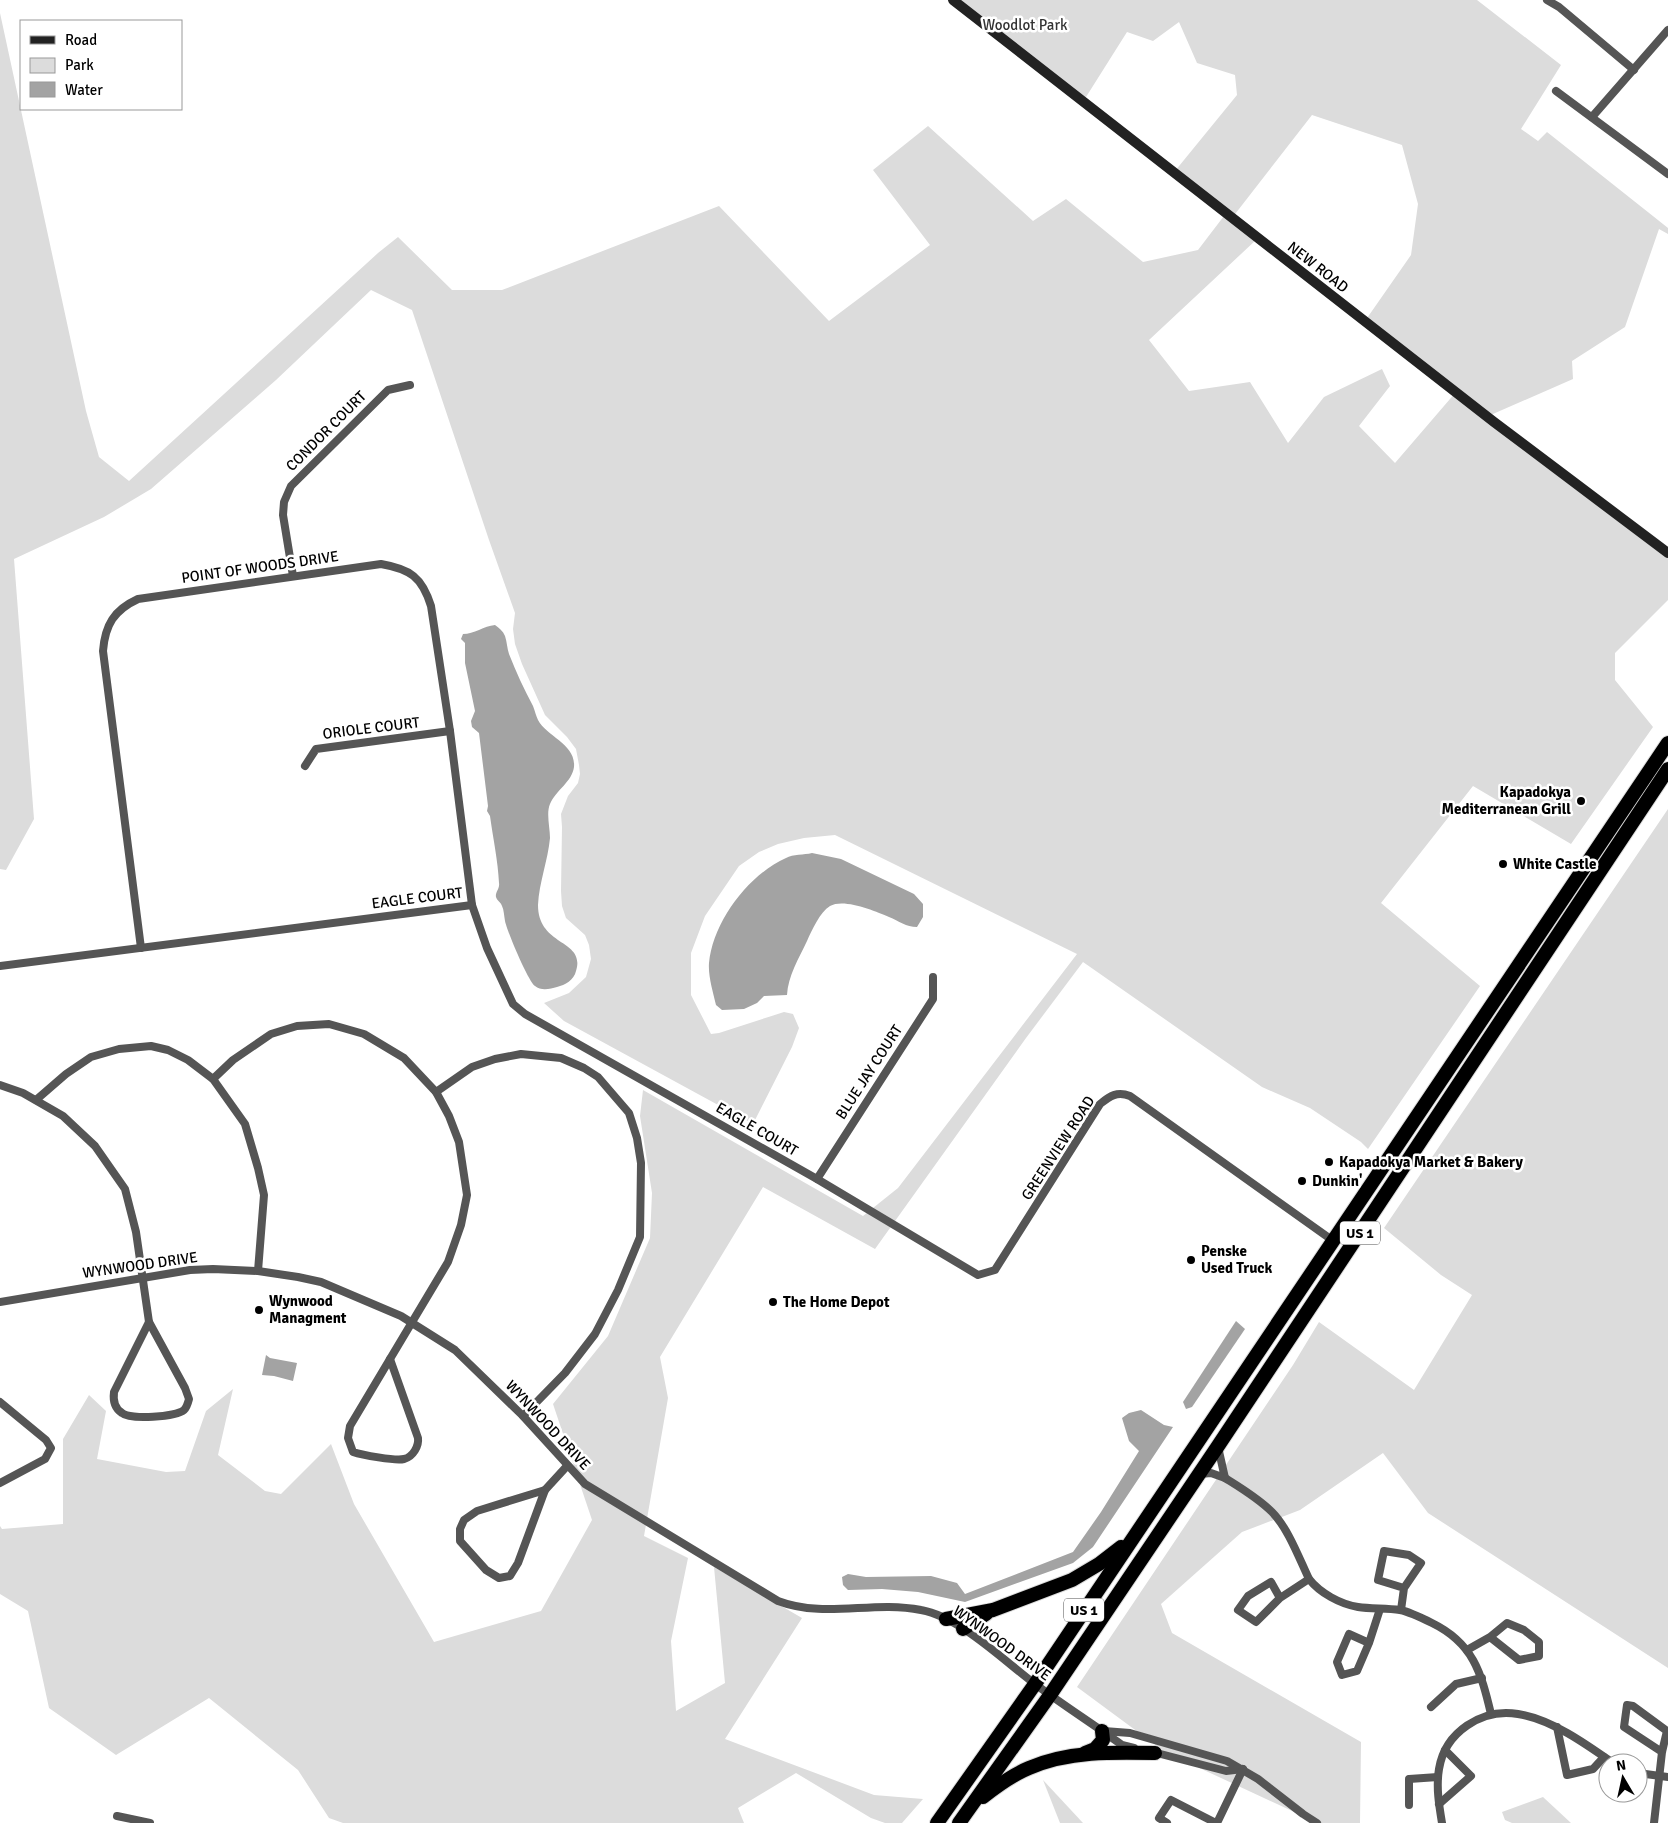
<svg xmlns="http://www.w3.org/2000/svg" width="1668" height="1823" viewBox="0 0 1668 1823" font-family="Signika,sans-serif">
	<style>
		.green { fill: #dcdcdc; fill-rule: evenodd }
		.water { fill: #a3a3a3 }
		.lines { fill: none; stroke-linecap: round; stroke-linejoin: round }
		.highway-casing { stroke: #dbdbdb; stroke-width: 16 }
		.street { stroke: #555; stroke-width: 8 }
		.secondary { stroke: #222; stroke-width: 10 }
		.highway { stroke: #000; stroke-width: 14 }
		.poi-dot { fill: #000; stroke: #fff; stroke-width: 2 }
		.labels { text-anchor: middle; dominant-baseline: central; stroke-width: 5; stroke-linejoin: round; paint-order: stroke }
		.shield { fill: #fff; stroke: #4c4c4c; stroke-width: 1 }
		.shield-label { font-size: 14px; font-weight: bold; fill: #000 }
		.park-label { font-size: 15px; fill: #333; stroke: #fff }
		.street-label { font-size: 15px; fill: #000; stroke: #fff }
		.poi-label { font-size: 15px; font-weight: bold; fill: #000; stroke: #fff; text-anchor: start }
	</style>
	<rect width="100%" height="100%" fill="#fff"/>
	<g class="green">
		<path d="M952 0H1477L1561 65 1521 129 1538 141 1547 132 1668 228V234L1659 229 1625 327 1572 361 1573 379 1486 417 1668 555V600L1615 653V680L1653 727 1571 844 1473 786 1381 903 1480 986 1368 1149 1361 1142 1310 1108 1262 1087 1083 962 1026 1038 875 1249 763 1187 660 1357 668 1398 644 1536 688 1558 671 1641 676 1711 725 1683 714 1567 802 1618 725 1739 874 1795 923 1799 902 1823H885L871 1818 796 1773 738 1808 744 1823H343L329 1818 298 1770 209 1698 116 1755 49 1708 28 1611 0 1594V1526L2 1529 63 1524V1439L89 1395 106 1411 97 1459 166 1472 185 1471 206 1411 233 1389 218 1455 265 1491 281 1494 331 1444 354 1504 434 1642 541 1611 592 1520 553 1404 608 1336 650 1238 652 1193 640 1116 643 1090 863 1216 898 1188 1077 954 835 835 804 838 778 844 759 852 739 866 705 916 691 953V995L711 1034 719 1033 784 1012 793 1014 799 1028 792 1047 753 1124 564 1021 544 1003 569 993 586 977 591 959 589 945 585 935 566 918 562 906 561 891 562 827 561 814 568 796 578 783 580 774 579 765 576 749 567 737 545 715 522 664 515 644 513 629 515 613 489 540 412 310 371 290 276 380 151 489 104 517 14 559 34 819 6 870 0 869V13L86 411 99 457 129 481 378 253 398 237 452 290H502L719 206 829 321 930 245 873 170 928 126 1033 221 1066 199 1143 262 1198 250 1227 212 1175 171 1237 95 1235 75 1197 63 1179 22 1153 41 1127 32 1086 97 1055 79ZM1312 115 1402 145 1418 204 1411 255 1365 321 1456 392 1395 463 1359 426 1390 386 1382 369 1324 397 1288 443 1250 382 1189 391 1149 340 1256 240 1232 218Z"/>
		<path d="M1668 809V1668L1428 1513 1383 1453 1300 1510 1242 1532 1161 1604 1172 1633 1361 1742 1360 1823H1318L1165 1752 1077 1687 1293 1365 1319 1322 1414 1390 1472 1295 1441 1275 1384 1228Z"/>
		<path d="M1043 1780 1083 1823H1060Z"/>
		<path d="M1543 1797 1571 1823H1512L1505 1820 1502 1812Z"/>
	</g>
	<g class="water">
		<path d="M495 625C499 628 503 631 505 636 507 642 507 648 509 654 516 672 524 689 533 706 535 711 536 716 538 720 547 737 576 744 574 767 572 782 556 790 550 804 546 813 550 828 550 838 548 860 539 883 538 905 538 947 586 939 576 971 574 980 565 985 557 987 550 989 541 991 535 986 528 981 507 931 505 921 504 916 504 910 502 906 501 902 497 901 496 897 495 892 500 889 499 883 498 861 493 838 490 816L487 811 488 806 479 733 472 727 471 721 475 711 465 663V643L461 639 463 634C474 634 484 626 495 625Z"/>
		<path d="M812 853 841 859 914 894 923 904V917L917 927C906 927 899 921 889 917 875 911 844 898 830 906 820 912 812 930 807 941 799 958 788 976 787 995L764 996 757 1003 744 1009 722 1010 716 1005C713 992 708 976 709 963 713 922 748 875 786 858 793 854 804 855 812 853Z"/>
		<path d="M1236 1321 1245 1329 1192 1407 1186 1409 1183 1402Z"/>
		<path d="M266 1355 270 1358 297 1363 293 1381 274 1376 262 1375Z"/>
		<path d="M1141 1410 1164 1425 1173 1427 1093 1547 1073 1563 965 1602 918 1592 882 1589 848 1590 843 1585 842 1577 848 1574 866 1577 931 1576 957 1583 965 1594 1073 1552 1101 1512 1139 1451 1129 1441 1122 1418 1129 1413Z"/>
	</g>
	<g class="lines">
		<defs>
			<g id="highway">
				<path d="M946 1619 993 1610 1072 1580 1099 1564 1121 1547"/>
				<path d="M963 1629 986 1614"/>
				<path d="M1085 1753 1095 1749 1103 1740 1102 1731"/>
				<path d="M983 1797C997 1786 1012 1775 1029 1768 1068 1751 1113 1752 1155 1753"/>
				<path d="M937 1823 1035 1684 1668 743"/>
				<path d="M959 1823 1050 1695 1218 1446 1668 769"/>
			</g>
		</defs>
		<use href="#highway" class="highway-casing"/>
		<g class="street">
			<path d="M1547 0 1559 7 1634 70"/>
			<path d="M1556 91 1668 174"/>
			<path d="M1592 117 1668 30"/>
			<path d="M293 576 283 515 284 502 291 486 388 390 410 385"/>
			<path d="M305 766 316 749 450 731"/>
			<path d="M141 948 103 651C105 625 114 610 138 599L381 564C410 569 422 577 431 606L450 731 472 905 487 948 513 1004 525 1014 817 1179 978 1275 995 1270 1100 1104C1110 1096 1117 1091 1130 1096L1332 1240"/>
			<path d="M0 966 472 905"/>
			<path d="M213 1079 233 1060 271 1034 297 1026 329 1024 364 1034 404 1058 436 1092 449 1116 459 1142 467 1195 461 1225 448 1262 390 1359"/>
			<path d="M0 1085 23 1093 63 1116 95 1146 125 1189 136 1232 149 1322"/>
			<path d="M436 1092 472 1067 495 1059 521 1054 561 1058 584 1068 598 1077 629 1113 637 1138 641 1163 640 1237 618 1290 595 1334 565 1373 523 1416"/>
			<path d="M36 1100 66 1074 91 1057 119 1049 151 1046 168 1050 188 1060 213 1079 245 1124 258 1168 264 1195 258 1271"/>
			<path d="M817 1179 933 999V977"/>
			<path d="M0 1302 190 1270 213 1269 258 1271 298 1277 321 1282 401 1316 455 1350 523 1416 585 1484 778 1601C826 1619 872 1600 921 1610 960 1617 1003 1660 1035 1684 1063 1705 1093 1724 1122 1745L1134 1748"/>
			<path d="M149 1322 185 1388 189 1399C188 1403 187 1407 184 1410 176 1417 130 1420 122 1413 114 1408 113 1400 114 1392Z"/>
			<path d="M390 1359 418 1438C419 1446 413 1457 404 1459 395 1461 362 1455 353 1452L348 1438 350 1426Z"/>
			<path d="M0 1402 46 1440 51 1448 45 1459 0 1483"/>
			<path d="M1200 1474 1211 1473 1225 1478 1218 1447"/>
			<path d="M1225 1478C1241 1488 1258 1498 1272 1512 1288 1528 1299 1558 1309 1579 1320 1593 1340 1604 1358 1607 1371 1609 1386 1608 1400 1610 1410 1612 1422 1618 1432 1623 1473 1643 1481 1672 1491 1714"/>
			<path d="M545 1490 518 1563 510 1576 499 1578 486 1570 460 1541V1529L464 1520 477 1511Z"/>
			<path d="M545 1490 567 1466"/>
			<path d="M1280 1598 1256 1622 1238 1610 1248 1596 1271 1582 1280 1598 1309 1579"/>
			<path d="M1401 1610 1404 1588 1378 1580 1384 1551 1409 1555 1421 1563 1404 1588"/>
			<path d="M1369 1643 1357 1671 1342 1675 1337 1662 1349 1634 1369 1643 1380 1609"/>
			<path d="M1467 1650 1490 1637 1507 1623 1524 1630 1539 1642V1656L1519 1660 1490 1637"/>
			<path d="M1431 1707 1456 1684 1482 1678"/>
			<path d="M1557 1727 1567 1775 1593 1769 1604 1757"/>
			<path d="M1104 1731 1130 1733 1227 1761 1258 1779 1303 1814 1317 1823"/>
			<path d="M1153 1752 1226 1771 1243 1769"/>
			<path d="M1638 1773 1668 1777"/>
			<path d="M1439 1804 1471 1776 1445 1750"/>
			<path d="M1409 1805V1779L1438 1777"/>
			<path d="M117 1816 150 1823"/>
			<path d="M1167 1823 1159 1818 1171 1800 1216 1823"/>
			<path d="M1217 1823 1243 1769"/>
			<path d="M1442 1823C1439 1805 1436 1787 1439 1769 1445 1732 1482 1708 1518 1714 1551 1719 1586 1744 1613 1763"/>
			<path d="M1654 1823 1662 1752 1667 1731 1633 1706 1627 1705 1624 1727 1662 1752"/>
		</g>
		<path class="secondary" d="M953 0 1494 422 1668 553"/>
		<use href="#highway" class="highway"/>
	</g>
	<g class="poi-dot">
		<circle cx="1581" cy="801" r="5"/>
		<circle cx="1503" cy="864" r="5"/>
		<circle cx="1329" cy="1162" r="5"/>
		<circle cx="1302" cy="1181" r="5"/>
		<circle cx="1191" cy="1260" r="5"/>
		<circle cx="773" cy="1302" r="5"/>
		<circle cx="259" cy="1310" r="5"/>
	</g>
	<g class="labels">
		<g class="shield">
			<rect x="1340" y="1221.5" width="40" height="23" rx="4"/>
			<rect x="1064" y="1598.5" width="40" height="23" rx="4"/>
		</g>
		<g class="shield-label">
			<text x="1360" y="1233">US 1</text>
			<text x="1084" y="1610">US 1</text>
		</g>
		<g class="park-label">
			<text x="1025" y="25">Woodlot Park</text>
		</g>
		<g class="street-label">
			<text transform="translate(1318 267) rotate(38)">NEW ROAD</text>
			<text transform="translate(326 431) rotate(-45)">CONDOR COURT</text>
			<text transform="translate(260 567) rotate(-8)">POINT OF WOODS DRIVE</text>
			<text transform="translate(371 728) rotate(-7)">ORIOLE COURT</text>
			<text transform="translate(417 898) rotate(-7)">EAGLE COURT</text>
			<text transform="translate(869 1072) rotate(-57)">BLUE JAY COURT</text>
			<text transform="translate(757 1129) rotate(30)">EAGLE COURT</text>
			<text transform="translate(1058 1148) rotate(-57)">GREENVIEW ROAD</text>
			<text transform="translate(140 1265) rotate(-8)">WYNWOOD DRIVE</text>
			<text transform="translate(548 1425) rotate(47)">WYNWOOD DRIVE</text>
			<text transform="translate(1002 1643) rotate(36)">WYNWOOD DRIVE</text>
		</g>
		<g class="poi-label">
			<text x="1571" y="792" text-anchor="end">Kapadokya<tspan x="1571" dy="17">Mediterranean Grill</tspan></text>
			<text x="1513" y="864">White Castle</text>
			<text x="1339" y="1162">Kapadokya Market &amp; Bakery</text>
			<text x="1312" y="1181">Dunkin'</text>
			<text x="1201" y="1251">Penske<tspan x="1201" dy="17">Used Truck</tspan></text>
			<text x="269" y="1301">Wynwood<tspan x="269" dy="17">Managment</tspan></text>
			<text x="783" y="1302">The Home Depot</text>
		</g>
	</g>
	<rect x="20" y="20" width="162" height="90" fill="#ffffff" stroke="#999999"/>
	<rect x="30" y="36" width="25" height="8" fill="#222222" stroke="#999999"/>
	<text x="65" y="45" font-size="15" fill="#000000">Road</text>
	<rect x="30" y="58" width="25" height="15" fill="#dcdcdc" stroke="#999999"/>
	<text x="65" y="70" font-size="15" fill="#000000">Park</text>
	<rect x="30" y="82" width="25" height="15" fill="#a3a3a3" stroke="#999999"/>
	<text x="65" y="95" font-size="15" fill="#000000">Water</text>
	<g transform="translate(1623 1778) rotate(351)"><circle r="24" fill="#ffffff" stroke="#999999"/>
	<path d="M0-4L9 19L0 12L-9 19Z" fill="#000000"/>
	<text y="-8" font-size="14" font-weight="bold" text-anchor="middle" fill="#000000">N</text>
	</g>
</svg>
